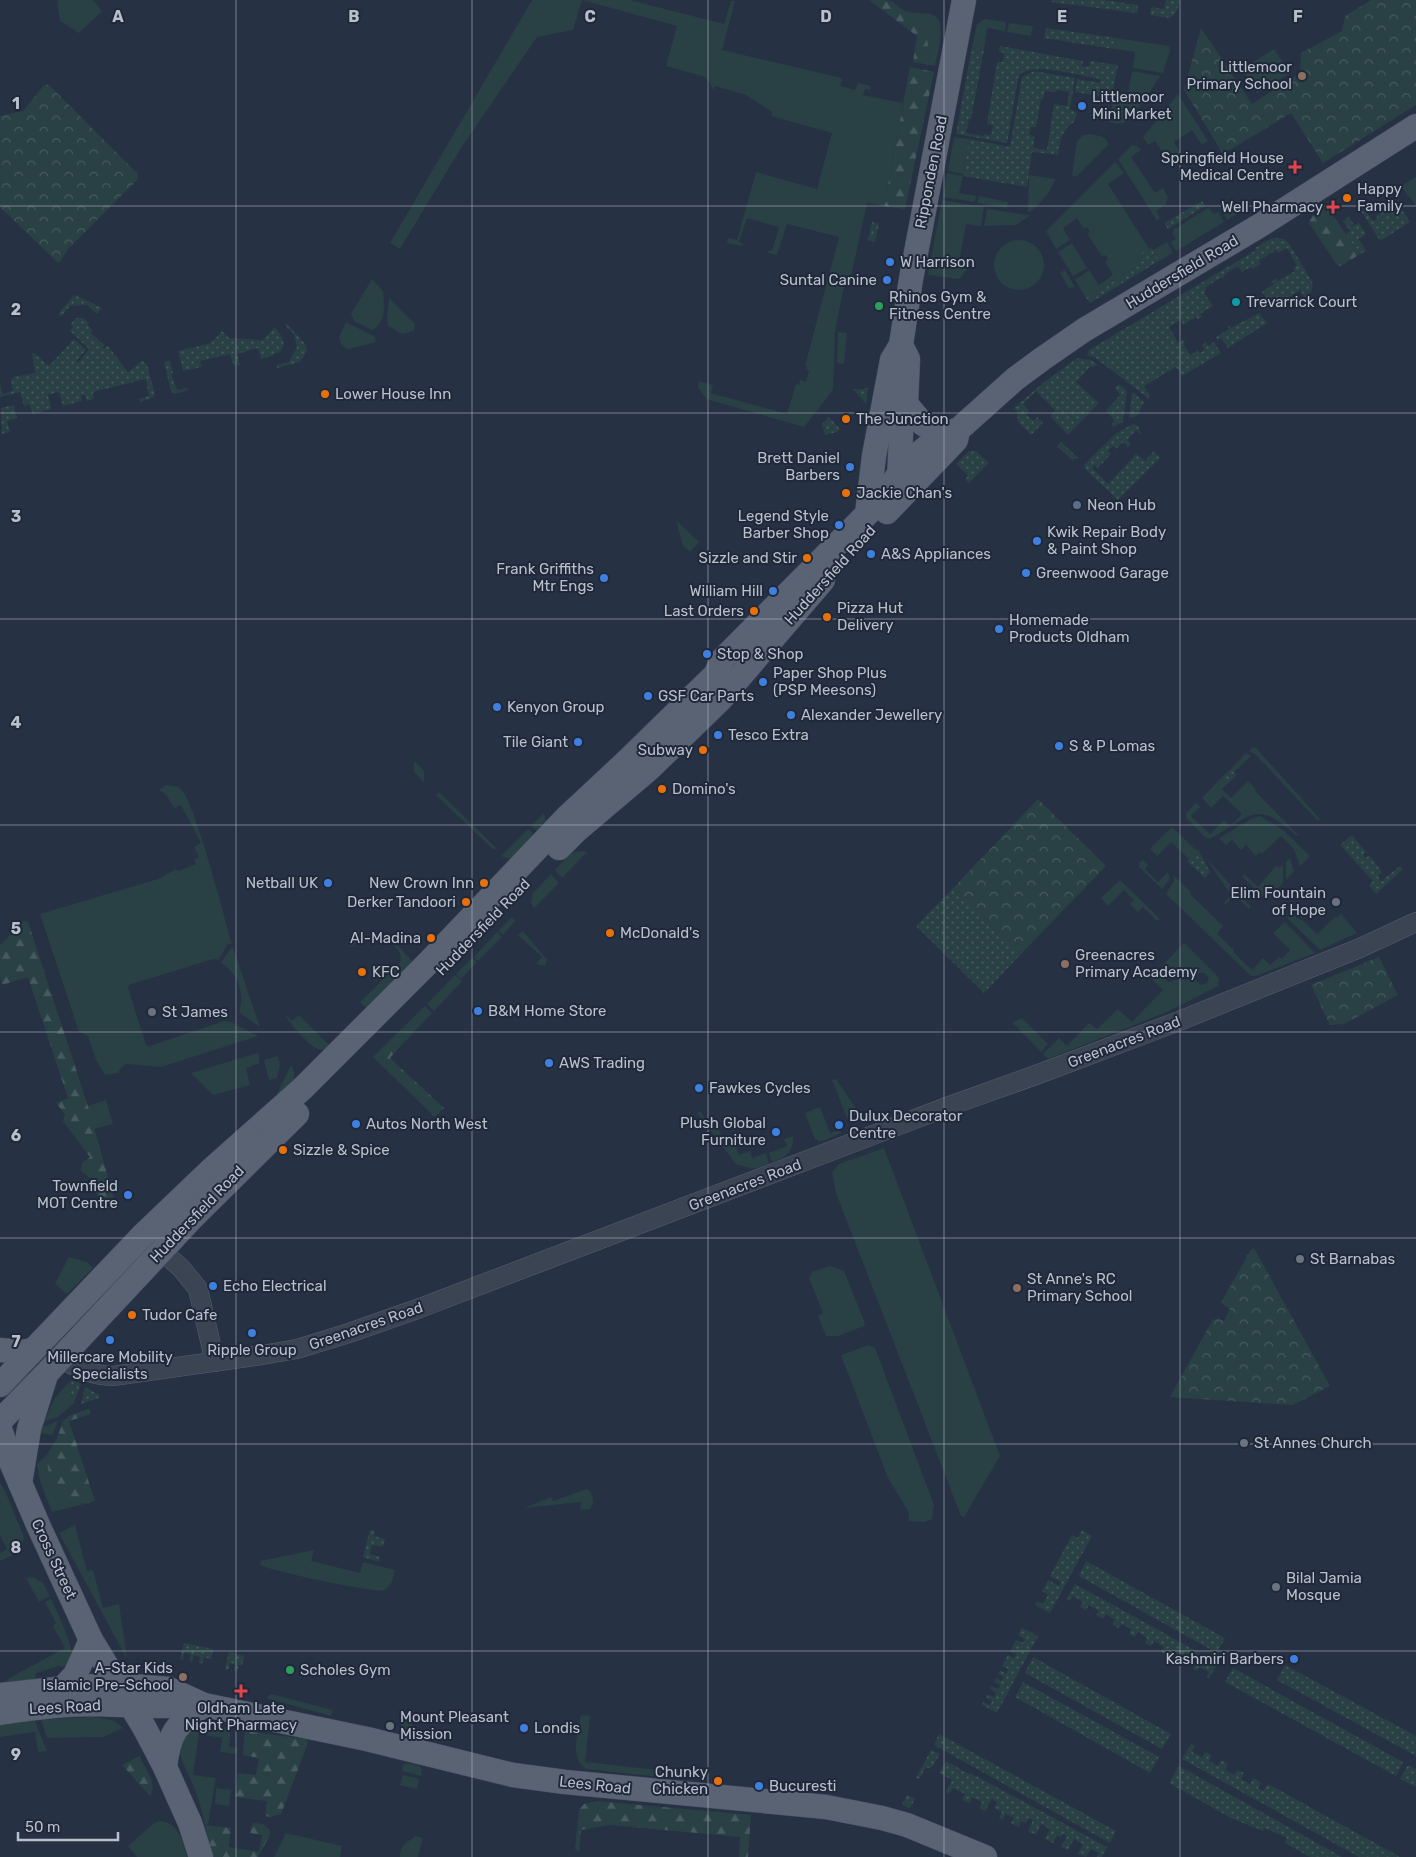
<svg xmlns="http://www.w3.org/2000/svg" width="1416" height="1857" viewBox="0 0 1416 1857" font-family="Rubik,sans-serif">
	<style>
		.grass { fill: #294045 }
		.forest { fill: url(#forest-firs) }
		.park { fill: url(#park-crowns) }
		.garden { fill: url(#garden-dots); fill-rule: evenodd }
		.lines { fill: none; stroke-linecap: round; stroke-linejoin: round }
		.minor-casing { stroke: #575f6e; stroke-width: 20 }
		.major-casing { stroke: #454d5d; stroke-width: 25 }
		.minor { stroke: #3b4453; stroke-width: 19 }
		.major { stroke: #5a6373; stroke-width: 24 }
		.grid { fill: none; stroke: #b9bfcd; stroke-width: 1; stroke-opacity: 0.55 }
		.education-dot { fill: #8d6e63; stroke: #202939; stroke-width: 2 }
		.shop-dot { fill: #3f7fe0; stroke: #202939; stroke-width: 2 }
		.health-dot { fill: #e0444e; stroke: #202939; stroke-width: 2 }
		.food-dot { fill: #e8710a; stroke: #202939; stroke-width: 2 }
		.culture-dot { fill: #0f9aa8; stroke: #202939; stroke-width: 2 }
		.leisure-dot { fill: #2e9e5b; stroke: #202939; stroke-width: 2 }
		.service-dot { fill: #5c6f8a; stroke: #202939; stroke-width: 2 }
		.worship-dot { fill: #6b7280; stroke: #202939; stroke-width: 2 }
		.labels { text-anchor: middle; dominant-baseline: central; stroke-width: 4; stroke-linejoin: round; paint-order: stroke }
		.poi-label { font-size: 15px; fill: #b9bfcd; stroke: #202939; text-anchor: start }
		.street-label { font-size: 15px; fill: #b9bfcd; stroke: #202939 }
		.grid-label { font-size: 16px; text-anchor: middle; font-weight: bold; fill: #b9bfcd; stroke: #202939; stroke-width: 4; stroke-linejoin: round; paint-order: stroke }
	</style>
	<defs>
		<pattern id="forest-firs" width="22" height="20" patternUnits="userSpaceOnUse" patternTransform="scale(1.25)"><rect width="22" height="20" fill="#294045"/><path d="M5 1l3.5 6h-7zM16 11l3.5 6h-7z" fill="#465a5f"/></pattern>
		<pattern id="park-crowns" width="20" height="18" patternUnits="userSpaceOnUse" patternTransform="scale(1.25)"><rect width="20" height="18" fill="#294045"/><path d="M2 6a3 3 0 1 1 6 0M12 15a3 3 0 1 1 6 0" fill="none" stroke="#465a5f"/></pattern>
		<pattern id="garden-dots" width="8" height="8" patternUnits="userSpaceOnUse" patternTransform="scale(1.25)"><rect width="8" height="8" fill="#294045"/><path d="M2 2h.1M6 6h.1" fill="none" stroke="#465a5f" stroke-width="1.8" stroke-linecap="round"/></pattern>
	</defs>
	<rect width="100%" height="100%" fill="#273144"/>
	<g class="grass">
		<path d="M59 0H93L102 11 79 33 60 21 57 1Z"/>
		<path d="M532 0H630L724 24 731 1H735L722 50 842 78 840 86 855 90 858 83 871 86 870 90 865 89 863 95 903 103 884 206 867 203 849 286H844L835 331 833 390 804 427 706 399 698 387 699 381 713 385 711 393 787 414 796 384 799 385 800 380 806 382 809 371 806 370 807 367 805 366 839 237 787 224 777 255 768 253 769 250 772 251 779 227 747 218 739 242 743 244 742 246 727 243 728 238 737 240 756 172 817 189 832 133 771 116 772 112 746 95 715 86 713 90 710 83 705 77 666 66 677 26 582 0 573 30 537 37 461 148 400 249 390 243Z"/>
		<path d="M885 0C894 0 898 8 906 11 914 14 925 12 933 15 948 21 937 54 935 66L930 65 925 29Z"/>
		<path d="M985 19 1006 22 1005 31 987 28 984 50 972 47 977 24Z"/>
		<path d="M1009 23 1033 26 1031 36 1007 32Z"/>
		<path d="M1116 38 1169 46 1170 51 1163 73 1133 68 1135 52 1114 49Z"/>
		<path d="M1274 49 1290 73 1257 93 1242 69Z"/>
		<path d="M1132 71 1160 76C1154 86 1133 119 1123 123 1117 125 1108 121 1103 121V117L1111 116 1113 98 1115 99 1116 92 1128 93Z"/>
		<path d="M1178 94 1208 141 1202 145 1192 130 1174 142 1184 159 1173 167 1155 141 1148 145 1143 137Z"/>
		<path d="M1090 134C1098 136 1107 135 1108 145L1077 176 1074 177 1072 175 1077 141 1083 135Z"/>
		<path d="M954 137 969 139 963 174 948 171Z"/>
		<path d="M1132 145 1137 146 1141 150 1131 157 1155 193 1163 188 1168 197 1166 204 1156 211 1160 218 1157 221 1118 159Z"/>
		<path d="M1115 162 1124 173 1108 184 1150 250 1142 253 1141 264 1086 298 1075 280 1089 270 1099 285 1113 275 1105 262 1108 259 1105 255 1102 256 1087 234 1090 232 1087 227 1084 229 1077 218 1063 228 1070 240 1056 249 1046 231Z"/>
		<path d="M947 173 963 176 959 193 976 196 975 202 943 197Z"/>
		<path d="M1029 175 1055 179C1051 193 1041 202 1030 212H1028Z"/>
		<path d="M1416 177V206L1401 186Z"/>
		<path d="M979 196 1008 202 1007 208 977 203Z"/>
		<path d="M942 200 984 207 981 226 966 224 959 263 970 266 959 279 928 275Z"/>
		<path d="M1232 201 1239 213 1227 220 1220 208Z"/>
		<path d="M1208 208 1214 214 1218 212 1224 222 1176 251 1171 242 1176 239 1172 233 1174 232 1173 230Z"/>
		<path d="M987 209 1029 215 1030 216 1016 225 984 226Z"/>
		<circle cx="1019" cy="265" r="25"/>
		<path d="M1167 242 1173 253 1159 261 1153 250Z"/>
		<path d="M1072 243 1087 268 1073 276 1058 252Z"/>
		<path d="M1065 270 1075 287 1069 288 1060 273Z"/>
		<path d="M372 279 383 291C384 305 387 323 372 330L354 321 351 314Z"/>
		<path d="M389 298 415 324 414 331 402 334 388 326 387 320Z"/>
		<path d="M346 322 375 337 376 342 349 349C342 348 340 343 339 337Z"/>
		<path d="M838 332 847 333 844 364 837 363Z"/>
		<path d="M676 520 699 542 690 552 683 546Z"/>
		<path d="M1253 747 1256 748 1320 819 1318 821 1255 754 1249 751Z"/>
		<path d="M1246 753 1251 756 1234 772 1231 769Z"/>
		<path d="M414 761 424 771V783L414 772Z"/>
		<path d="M1221 778 1227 784 1222 789 1231 798 1248 781 1256 789 1255 791 1298 835 1297 836C1287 828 1273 814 1259 814 1246 813 1223 833 1209 839L1205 837 1186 818V813L1196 803 1200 807 1191 816 1210 834 1224 820 1230 826 1242 814 1223 796 1211 808 1202 798Z"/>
		<path d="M166 785C171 786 177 785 181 789 194 799 225 920 232 944H228L218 960 213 959 129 985 128 988 146 1045 150 1046 224 1021 231 1022 258 1036 161 1067 127 1064 123 1066 118 1073 105 1075 96 1060 88 1036 79 1032 40 914 158 879 176 869 178 871 196 864 194 860 199 857 194 847 201 843 181 805 174 808 166 794 159 790Z"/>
		<path d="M439 792 496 848 494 850 436 795Z"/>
		<path d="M544 813 546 825 539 833 531 826Z"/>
		<path d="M1260 816 1283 830 1310 856 1300 866 1294 849 1281 836 1262 854 1260 852 1256 856 1246 845 1241 850 1232 840 1226 845 1219 838 1253 818Z"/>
		<path d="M1172 827 1197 851 1189 859 1171 842 1157 856 1150 849Z"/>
		<path d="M528 829 536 836C527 845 515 864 501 856Z"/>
		<path d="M581 851 587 852 562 878 555 870 571 853Z"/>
		<path d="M1206 858 1251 907 1249 909 1235 895 1226 904 1224 903 1231 895Z"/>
		<path d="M1290 858 1294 871 1286 880V862Z"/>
		<path d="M1143 860 1148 865 1145 869 1158 882 1168 872 1170 879 1162 889 1139 867V863Z"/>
		<path d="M1283 865V883L1266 900 1242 876 1244 874 1258 887 1275 867 1277 866 1279 868Z"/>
		<path d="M551 874 559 883 534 908 531 903 533 893Z"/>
		<path d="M1173 875 1191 892 1190 894 1223 926 1217 934 1234 950 1233 952 1252 970 1263 958 1270 965 1279 957 1282 959 1290 950 1273 933 1285 922 1315 953 1256 976H1251L1166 894 1174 881Z"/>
		<path d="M1120 880 1160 919 1157 921 1143 907 1138 912 1130 904 1134 900 1124 890 1108 906 1101 898Z"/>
		<path d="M1292 913 1299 919 1302 920 1317 934 1335 917 1337 918 1341 914 1357 933 1320 950 1287 918Z"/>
		<path d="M512 917 515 921 503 935 498 931Z"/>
		<path d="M363 929 364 935 352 947 347 942 360 930Z"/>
		<path d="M523 931 547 960 545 966 536 964 542 957 518 935Z"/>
		<path d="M497 932 502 937 478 961 474 957Z"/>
		<path d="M389 941 398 946 413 962 367 1009 360 1002 400 963C403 953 396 947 389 941Z"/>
		<path d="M1184 943 1219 978 1218 986 1167 1012 1048 1059 1043 1054 1059 1038 1067 1046 1089 1023 1097 1029 1118 1009 1132 1022 1163 990 1150 977 1159 969 1165 974V979L1169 982 1175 980H1196L1201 985 1207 983 1209 978 1205 973H1200L1197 975 1177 976 1174 971H1167L1162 966Z"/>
		<path d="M233 948 260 1027 239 1012C245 993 238 973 221 963L230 949Z"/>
		<path d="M472 958 477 962 461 979 456 974Z"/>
		<path d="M455 975 462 981 434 1011 427 1004Z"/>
		<path d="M425 1006 432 1013 398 1049 389 1041Z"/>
		<path d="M285 1014 292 1021 299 1015 330 1046C326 1049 323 1050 318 1049 309 1046 287 1021 285 1014Z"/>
		<path d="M1022 1018 1048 1044 1041 1052 1012 1022Z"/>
		<path d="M258 1053 260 1063 246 1068 250 1085 213 1095 191 1073Z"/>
		<path d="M278 1056 280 1065 277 1078 269 1080 264 1060Z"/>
		<path d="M291 1065 294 1072V1082L280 1096H276Z"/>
		<path d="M836 1079 859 1113 847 1118 832 1080Z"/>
		<path d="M106 1100 113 1124 94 1129 87 1106Z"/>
		<path d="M820 1107 830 1133 840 1130 841 1133 820 1142 815 1139 805 1113Z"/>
		<path d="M701 1111 708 1126 716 1123 724 1141 733 1138 739 1155 750 1151 752 1158 766 1153 769 1164 753 1169 736 1164 697 1113Z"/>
		<path d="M793 1136C794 1152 786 1157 772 1162L769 1153 787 1146 784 1139Z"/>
		<path d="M884 1148 1000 1456 964 1517 961 1516 836 1193 832 1172 839 1164Z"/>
		<path d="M69 1257 87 1262 93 1268 67 1294 55 1284Z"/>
		<path d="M830 1266 844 1271 865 1323 864 1326 838 1336H826L818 1316 823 1313 809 1278 812 1272Z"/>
		<path d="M869 1345 875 1348 934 1505 932 1519 924 1522 909 1521 908 1511 888 1478 841 1355Z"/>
		<path d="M68 1383 73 1399V1404L58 1417 44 1422 55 1398Z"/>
		<path d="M58 1421 52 1435 41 1433 43 1427Z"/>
		<path d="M46 1456 49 1473 68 1501 84 1504 52 1512 40 1481 37 1464Z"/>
		<path d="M0 1483 5 1491 24 1537C22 1551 12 1556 0 1561V1553L7 1549 0 1535Z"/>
		<path d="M587 1489 588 1491H590C593 1498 595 1502 590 1509L580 1510 581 1502 524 1508 551 1497 553 1501Z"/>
		<path d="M75 1525 87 1571 93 1570 103 1608 119 1604 127 1659 59 1533Z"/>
		<path d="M314 1550 311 1561 360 1573 363 1562 395 1570C393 1577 392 1586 385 1590 378 1594 270 1571 261 1565L260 1561Z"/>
		<path d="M33 1577 43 1583 50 1596 39 1602 26 1578Z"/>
		<path d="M51 1599C56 1610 72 1642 71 1652 71 1658 67 1663 64 1667L59 1666 36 1673 35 1679 9 1682 6 1680 65 1648 53 1626 56 1623 45 1602Z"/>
		<path d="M271 1694 333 1710 331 1716 266 1698Z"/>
		<path d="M581 1715 590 1716 585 1762 668 1771 661 1777 586 1769C569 1759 578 1731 581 1715Z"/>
		<path d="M89 1717C103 1718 114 1718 123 1728L103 1737 47 1738 41 1720Z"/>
		<path d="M403 1719 413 1721 410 1732 400 1729Z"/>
		<path d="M35 1721 47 1751 38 1752 35 1732 0 1737V1725Z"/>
		<path d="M200 1724 231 1728 229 1747 238 1748 237 1754 220 1752 222 1738 199 1734 193 1775 216 1778 208 1824 205 1825C202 1812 199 1799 194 1787 189 1773 174 1753 181 1738 184 1731 193 1727 200 1724Z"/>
		<path d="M405 1763 420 1766 422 1771 421 1776 402 1771 403 1765Z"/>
		<path d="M403 1775 419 1779 417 1789 400 1785Z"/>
		<path d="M216 1788 231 1790 229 1806 215 1804Z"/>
		<path d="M158 1821C179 1822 182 1839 187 1857H137L128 1846 153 1824Z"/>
		<path d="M286 1833 342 1846 340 1857H274Z"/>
		<path d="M416 1836 423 1838 418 1857H400C400 1844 406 1843 416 1836Z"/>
	</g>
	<g class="forest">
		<path d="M869 0H885L926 29 930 65 913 62 917 36Z"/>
		<path d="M910 67 934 72 905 209 884 206Z"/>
		<path d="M1327 207 1360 254 1341 266 1337 265 1309 223 1312 217Z"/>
		<path d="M24 921 28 922 87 1103 115 1202 116 1206 102 1210 92 1179 81 1171 82 1163 90 1157 63 1121 65 1114 56 1103 68 1098 28 977 2 985 0 978V945Z"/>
		<path d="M389 1041 398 1049 390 1058 444 1108 435 1117 373 1057Z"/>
		<path d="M89 1409 91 1414 69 1421 95 1501 84 1504 68 1501 59 1492 49 1474 46 1456 57 1438 63 1421 71 1415Z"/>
		<path d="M245 1731 306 1739 308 1743 281 1814 271 1817 265 1816 267 1801 235 1797 238 1773 256 1775 259 1758 243 1755Z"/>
		<path d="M139 1756C145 1768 158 1783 150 1796L122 1765Z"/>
		<path d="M597 1801 751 1815 748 1857H739L740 1837 610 1825 581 1830 579 1852 575 1849 579 1810 584 1804Z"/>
		<path d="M255 1823 263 1824 270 1830V1835L258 1857H212L205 1825 231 1828 229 1847 259 1852 262 1835 250 1833 252 1824Z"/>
	</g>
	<g class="park">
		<path d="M1371 0H1416V105L1323 163 1291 113 1223 154 1184 90 1201 28 1252 104 1300 73 1301 53 1342 31 1345 16Z"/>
		<path d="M44 85H49L138 174 137 180 68 249 60 262H57L0 207V116L23 111Z"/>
		<path d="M1038 799 1106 866 1022 953 954 887Z"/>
		<path d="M1379 957 1398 995 1344 1024 1330 1025 1311 985Z"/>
		<path d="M1254 1248 1330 1386 1293 1405 1170 1397 1213 1319 1216 1320 1217 1318 1224 1321 1230 1309 1221 1303 1250 1251Z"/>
	</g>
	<g class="garden">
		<path d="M1052 0H1104L1138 5 1137 13 1051 2Z"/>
		<path d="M1166 0H1180C1174 23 1171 18 1150 15L1151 7 1164 9Z"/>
		<path d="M1046 28 1116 38 1114 49 1044 38Z"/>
		<path d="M1000 46 1083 61 1082 66 1089 67 1090 61 1118 65 1113 91 1116 92 1114 99 1075 92 1077 79 1100 83V79C1080 76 1036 62 1020 74L1018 79 1007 143 956 134 972 47 984 50 971 119H969L966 133 984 136V134L991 135 993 125 987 124 997 62H1003L1004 53 999 52Z"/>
		<path d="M1034 71 1075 78 1070 109 1077 113 1075 121C1062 129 1060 140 1058 155L1032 152 1027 187 963 176 969 139 1010 147 1022 77ZM1057 90 1069 92 1067 106 1054 104 1047 150 1033 148 1035 136 1029 135 1031 127H1036L1041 99H1043L1045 91 1056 92Z"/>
		<path d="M1202 201 1205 206 1168 229 1164 223Z"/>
		<path d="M1396 201 1410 222 1380 241 1361 211 1364 209 1373 221 1378 218 1376 216 1384 211 1382 209 1385 207 1383 204 1386 202 1388 205Z"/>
		<path d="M1349 217 1354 225 1359 223 1366 234 1359 239 1366 251 1360 254 1346 234 1350 231 1343 221Z"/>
		<path d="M872 222 879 224 875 242 868 240Z"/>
		<path d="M1276 238 1284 239 1288 242 1312 281C1313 288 1312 294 1305 298L1300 290 1271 309 1269 305 1270 303 1262 292 1274 284 1272 281 1276 278 1278 281 1295 271 1293 268 1297 266 1287 248 1278 253 1276 250 1259 261 1261 264 1252 269 1251 267 1242 272 1238 266 1225 274 1223 279 1222 277 1206 287 1205 294 1213 306 1200 314 1202 317 1198 319 1196 317 1183 325 1181 320 1169 327 1178 343 1184 339 1185 341 1183 343 1190 355 1198 350 1200 353 1204 350 1202 345 1206 342 1208 346 1214 342 1221 353 1182 376 1176 367 1144 386 1150 396 1148 398 1094 357 1087 355 1089 350 1256 250 1255 248 1270 239Z"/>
		<path d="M1152 248 1159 261 1090 303 1086 298 1141 264 1142 253Z"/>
		<path d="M75 295 102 308 97 314 87 305 70 306 61 317 58 314 73 296Z"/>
		<path d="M1259 313 1267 323 1228 348 1221 338 1218 340 1216 337 1229 329 1228 327 1230 325 1231 328Z"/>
		<path d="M76 318H83L89 323 87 325 92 330 91 333 104 345 103 349 108 346 128 372 142 361 147 364 155 395 150 399 140 402 139 399 149 396 146 379 93 392 94 399 87 401 85 395 81 396 82 401 63 406 59 392 48 395 51 409 33 414 29 404 25 406 26 412 20 392 0 397V381L2 394 13 391 11 379H13V377L35 373 32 354 34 353 49 366 74 339 86 350 76 361 78 363 89 349 70 331 73 327 70 325Z"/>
		<path d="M286 323 306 345 307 351 300 362 277 368V365L289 362 297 347 294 334 285 325Z"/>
		<path d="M275 327 282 337 284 345 280 352 274 354V355L261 359 258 348 237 354 240 365 234 366 230 354 200 361 201 367 183 371 178 351 211 343 222 331 229 338 263 340Z"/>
		<path d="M1077 358 1091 360 1097 364 1093 368 1091 366 1076 382 1099 403 1068 435 1050 416 1055 410 1036 391 1023 404 1029 411 1026 414 1033 421 1037 417 1043 423 1031 435 1018 422 1017 412 1014 408 1043 383Z"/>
		<path d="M170 360 173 373 171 374 177 390 187 388 188 390 175 394 171 391 164 362Z"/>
		<path d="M1119 384 1127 391 1123 422 1113 427 1111 425 1115 421 1106 411 1120 395 1115 389Z"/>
		<path d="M864 388H868L866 404 853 389H864Z"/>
		<path d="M1134 393 1144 402 1138 415 1131 418 1129 417 1132 394Z"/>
		<path d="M14 405 17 418 7 421 10 432 2 434 1 408Z"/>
		<path d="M829 417 840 429 837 432 825 435 822 424Z"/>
		<path d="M1133 424 1138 426 1142 436 1136 430 1127 440 1131 444 1128 447 1123 442 1116 449 1113 446 1108 451 1111 454 1098 468 1094 465 1092 468 1108 484 1136 454 1145 461 1154 451 1160 458 1118 500 1085 469 1084 465 1115 434Z"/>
		<path d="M1061 442 1078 458 1072 460 1057 446Z"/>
		<path d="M969 451H976L989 463 969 483 965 479 968 476 956 464Z"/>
		<path d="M1231 769 1237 775 1227 784 1221 778Z"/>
		<path d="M1352 835 1366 852 1363 855 1366 858 1369 855 1382 872 1378 876 1381 881 1400 866 1403 869 1376 894 1369 886 1373 881 1340 845Z"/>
		<path d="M1198 849 1210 872 1205 878 1187 861Z"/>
		<path d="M954 887 1022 953 984 993 916 926Z"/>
		<path d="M71 1381 79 1383 81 1385 73 1404V1399L68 1383Z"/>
		<path d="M85 1387 99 1395V1398L81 1404Z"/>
		<path d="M370 1530 375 1531 374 1536 385 1539 383 1547 372 1545 370 1554 380 1557 379 1562 363 1557Z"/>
		<path d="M1082 1530 1092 1536 1050 1613 1035 1605 1037 1601 1043 1604 1048 1595 1042 1591 1048 1580 1059 1586 1061 1582 1050 1576 1072 1535 1078 1538Z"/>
		<path d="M1086 1561 1225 1638 1217 1653 1079 1576Z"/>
		<path d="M1075 1584 1218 1663 1209 1678 1207 1677 1209 1672 1199 1667 1196 1671 1193 1669 1195 1664 1186 1659 1183 1664 1177 1661 1179 1655 1171 1651 1168 1655 1161 1652 1164 1647 1154 1641 1151 1646 1145 1643 1147 1638 1138 1632 1135 1637 1129 1634 1131 1629 1122 1624 1119 1628 1112 1625 1115 1620 1106 1614 1103 1619 1096 1615 1099 1611 1089 1605 1086 1610 1080 1607 1083 1602 1073 1596 1070 1601 1067 1599Z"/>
		<path d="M1022 1628 1038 1636 997 1713 982 1705 983 1702 990 1705 992 1701 986 1697 987 1694 994 1697 996 1693 990 1689 991 1686 998 1689 1000 1685 994 1682 996 1678 1002 1681 1004 1677 998 1674 1000 1670 1006 1674 1008 1669 1002 1666 1008 1655 1014 1658 1016 1654 1010 1651 1016 1640 1023 1643 1025 1639 1018 1635Z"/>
		<path d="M184 1643 213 1649 211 1659 204 1657 202 1664 199 1663 200 1657 194 1655 192 1662 189 1661 191 1654 184 1653 183 1660 180 1659Z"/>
		<path d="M229 1652 244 1656 242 1665H239L237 1672 234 1671 235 1664 230 1663 228 1670 225 1669Z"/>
		<path d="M1033 1657 1171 1734 1162 1749 1025 1673Z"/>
		<path d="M1285 1665 1416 1736V1756L1277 1680Z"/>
		<path d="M1233 1668 1403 1762 1396 1776 1225 1682Z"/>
		<path d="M1023 1682 1159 1757 1150 1773 1015 1697Z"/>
		<path d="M939 1734 1116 1831 1110 1843 934 1745Z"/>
		<path d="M1191 1744 1195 1746 1192 1752 1202 1757 1205 1752 1212 1755 1209 1761 1218 1766 1221 1760 1228 1764 1225 1770 1234 1775 1238 1770 1244 1773 1241 1779 1250 1784 1254 1778 1261 1783 1258 1788 1263 1791 1268 1784 1400 1857H1359L1182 1759Z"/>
		<path d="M931 1750 940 1754 931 1769 926 1767 919 1779 916 1778Z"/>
		<path d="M946 1761 969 1774 970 1773 978 1777 1107 1847 1102 1857H1097L1099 1853 1091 1849 1086 1857 1078 1854 1083 1844 1074 1839 1068 1850 1061 1847 1067 1836 1063 1834 1061 1837 1057 1835 1053 1843 1045 1839 1050 1829 1041 1824 1036 1835 1028 1831 1033 1820 1028 1818 1026 1823 1021 1821 1019 1827 1011 1823 1014 1818 1006 1814 1002 1820 999 1818 1002 1812 994 1808 997 1802 992 1799 985 1811 979 1808 982 1802 972 1797 969 1803 962 1800 965 1794 953 1788 949 1794 946 1792 952 1780 939 1773Z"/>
		<path d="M1408 1765 1416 1769V1787L1400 1779Z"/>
		<path d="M1179 1766 1342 1857H1310L1285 1843 1287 1838 1264 1828 1263 1831 1231 1818 1169 1783Z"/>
		<path d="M907 1795 915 1799 910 1808 902 1805Z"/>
	</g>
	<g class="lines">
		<defs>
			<g id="minor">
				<path d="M143 1235 181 1268 198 1289 215 1362"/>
				<path d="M61 1357C74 1368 95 1376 113 1376L262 1355 297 1349 349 1333 420 1308 949 1106 1044 1072 1179 1021 1360 948 1416 922"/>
			</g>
			<g id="major">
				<path d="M906 404 923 424 943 433"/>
				<path d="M899 479 902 414 906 404 908 359 901 345"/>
				<path d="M887 512 956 440 958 430"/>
				<path d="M867 514 874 456 892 360 901 345 911 279 964 0"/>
				<path d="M559 848 577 830 649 769 720 700 823 580"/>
				<path d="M0 1350 21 1352 33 1350"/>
				<path d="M0 1385 143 1235 212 1169 302 1089 427 964 566 818 627 761 715 675 723 659 879 502 899 474 922 451 943 433 958 430 1015 379 1042 359 1084 330 1259 226 1416 126"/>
				<path d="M0 1421 46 1374 193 1217 297 1114"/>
				<path d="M0 1429 11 1462 39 1527 91 1640 144 1727 165 1767 190 1823 201 1857"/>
				<path d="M20 1483 29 1429 45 1378"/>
				<path d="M62 1689 75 1675 91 1640"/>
				<path d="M0 1695 74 1687 119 1685 169 1689 204 1705 367 1739 513 1775 565 1782 826 1807 882 1818 907 1825 985 1857"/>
				<path d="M0 1713C31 1708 64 1704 96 1704 130 1705 165 1708 199 1705"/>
				<path d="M165 1767C169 1732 176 1725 204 1705"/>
			</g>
		</defs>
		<use href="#minor" class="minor-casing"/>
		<use href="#major" class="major-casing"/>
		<use href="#minor" class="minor"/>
		<use href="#major" class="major"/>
	</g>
	<path class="grid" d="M236 0V1857M472 0V1857M708 0V1857M944 0V1857M1180 0V1857M0 206H1416M0 413H1416M0 619H1416M0 825H1416M0 1032H1416M0 1238H1416M0 1444H1416M0 1651H1416"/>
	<g class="education-dot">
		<circle cx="1302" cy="76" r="5"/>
		<circle cx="1065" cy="964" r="5"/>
		<circle cx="1017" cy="1288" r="5"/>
		<circle cx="183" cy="1677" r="5"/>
	</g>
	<g class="shop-dot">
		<circle cx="1082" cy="106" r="5"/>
		<circle cx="890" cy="262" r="5"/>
		<circle cx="887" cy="280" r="5"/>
		<circle cx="850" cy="467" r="5"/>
		<circle cx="839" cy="525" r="5"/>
		<circle cx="1037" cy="541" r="5"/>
		<circle cx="871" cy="554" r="5"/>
		<circle cx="1026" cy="573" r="5"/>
		<circle cx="604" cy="578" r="5"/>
		<circle cx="773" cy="591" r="5"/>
		<circle cx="999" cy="629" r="5"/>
		<circle cx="707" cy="654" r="5"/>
		<circle cx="763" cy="682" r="5"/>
		<circle cx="648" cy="696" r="5"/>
		<circle cx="497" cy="707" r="5"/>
		<circle cx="791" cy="715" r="5"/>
		<circle cx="718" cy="735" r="5"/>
		<circle cx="578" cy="742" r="5"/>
		<circle cx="1059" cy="746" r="5"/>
		<circle cx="328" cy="883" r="5"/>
		<circle cx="478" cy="1011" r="5"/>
		<circle cx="549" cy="1063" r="5"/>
		<circle cx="699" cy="1088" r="5"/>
		<circle cx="356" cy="1124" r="5"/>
		<circle cx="839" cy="1125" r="5"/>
		<circle cx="776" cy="1132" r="5"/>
		<circle cx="128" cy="1195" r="5"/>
		<circle cx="213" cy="1286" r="5"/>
		<circle cx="252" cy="1333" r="5"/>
		<circle cx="110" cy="1340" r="5"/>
		<circle cx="1294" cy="1659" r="5"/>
		<circle cx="524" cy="1728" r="5"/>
		<circle cx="759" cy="1786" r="5"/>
	</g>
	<g class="health-dot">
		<path d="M1292.5 159.5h5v5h5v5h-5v5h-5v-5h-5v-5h5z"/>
		<path d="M1330.5 199.5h5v5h5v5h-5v5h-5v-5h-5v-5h5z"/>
		<path d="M238.5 1683.5h5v5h5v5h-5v5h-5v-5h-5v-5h5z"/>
	</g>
	<g class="food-dot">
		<circle cx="1347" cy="198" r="5"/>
		<circle cx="325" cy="394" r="5"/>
		<circle cx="846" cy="419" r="5"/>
		<circle cx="846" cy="493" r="5"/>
		<circle cx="807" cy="558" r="5"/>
		<circle cx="754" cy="611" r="5"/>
		<circle cx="827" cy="617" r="5"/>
		<circle cx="703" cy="750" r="5"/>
		<circle cx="662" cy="789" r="5"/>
		<circle cx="484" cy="883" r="5"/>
		<circle cx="466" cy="902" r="5"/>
		<circle cx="610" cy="933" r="5"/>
		<circle cx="431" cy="938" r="5"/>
		<circle cx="362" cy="972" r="5"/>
		<circle cx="283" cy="1150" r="5"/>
		<circle cx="132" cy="1315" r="5"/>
		<circle cx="718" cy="1781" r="5"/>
	</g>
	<circle class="culture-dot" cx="1236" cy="302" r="5"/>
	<g class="leisure-dot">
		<circle cx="879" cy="306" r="5"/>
		<circle cx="290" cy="1670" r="5"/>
	</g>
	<circle class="service-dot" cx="1077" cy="505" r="5"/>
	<g class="worship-dot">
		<circle cx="1336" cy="902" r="5"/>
		<circle cx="152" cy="1012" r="5"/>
		<circle cx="1300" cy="1259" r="5"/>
		<circle cx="1244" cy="1443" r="5"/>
		<circle cx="1276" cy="1587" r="5"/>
		<circle cx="390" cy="1726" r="5"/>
	</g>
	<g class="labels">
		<g class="poi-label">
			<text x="1292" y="67" text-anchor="end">Littlemoor<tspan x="1292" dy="17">Primary School</tspan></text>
			<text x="1092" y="97">Littlemoor<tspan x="1092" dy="17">Mini Market</tspan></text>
			<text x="1284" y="158" text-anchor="end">Springfield House<tspan x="1284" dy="17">Medical Centre</tspan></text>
			<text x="1357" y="189">Happy<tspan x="1357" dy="17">Family</tspan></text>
			<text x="1323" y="207" text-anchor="end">Well Pharmacy</text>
			<text x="900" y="262">W Harrison</text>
			<text x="877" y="280" text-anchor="end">Suntal Canine</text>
			<text x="889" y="297">Rhinos Gym &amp;<tspan x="889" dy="17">Fitness Centre</tspan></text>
			<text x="1246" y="302">Trevarrick Court</text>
			<text x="335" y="394">Lower House Inn</text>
			<text x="856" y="419">The Junction</text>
			<text x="840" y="458" text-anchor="end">Brett Daniel<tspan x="840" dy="17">Barbers</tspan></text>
			<text x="856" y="493">Jackie Chan's</text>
			<text x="1087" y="505">Neon Hub</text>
			<text x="829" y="516" text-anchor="end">Legend Style<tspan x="829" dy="17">Barber Shop</tspan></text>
			<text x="1047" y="532">Kwik Repair Body<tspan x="1047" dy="17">&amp; Paint Shop</tspan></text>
			<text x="881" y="554">A&amp;S Appliances</text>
			<text x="797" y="558" text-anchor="end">Sizzle and Stir</text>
			<text x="594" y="569" text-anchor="end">Frank Griffiths<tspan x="594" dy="17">Mtr Engs</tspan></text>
			<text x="1036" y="573">Greenwood Garage</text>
			<text x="763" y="591" text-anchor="end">William Hill</text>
			<text x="837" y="608">Pizza Hut<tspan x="837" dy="17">Delivery</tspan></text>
			<text x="744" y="611" text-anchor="end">Last Orders</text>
			<text x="1009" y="620">Homemade<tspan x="1009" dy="17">Products Oldham</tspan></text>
			<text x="717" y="654">Stop &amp; Shop</text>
			<text x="773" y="673">Paper Shop Plus<tspan x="773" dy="17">(PSP Meesons)</tspan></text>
			<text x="658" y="696">GSF Car Parts</text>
			<text x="507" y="707">Kenyon Group</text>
			<text x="801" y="715">Alexander Jewellery</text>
			<text x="728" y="735">Tesco Extra</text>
			<text x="568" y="742" text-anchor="end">Tile Giant</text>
			<text x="1069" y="746">S &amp; P Lomas</text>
			<text x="693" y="750" text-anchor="end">Subway</text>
			<text x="672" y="789">Domino's</text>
			<text x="318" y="883" text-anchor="end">Netball UK</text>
			<text x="474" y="883" text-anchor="end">New Crown Inn</text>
			<text x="1326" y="893" text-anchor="end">Elim Fountain<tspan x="1326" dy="17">of Hope</tspan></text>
			<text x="456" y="902" text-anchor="end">Derker Tandoori</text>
			<text x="620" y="933">McDonald's</text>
			<text x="421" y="938" text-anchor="end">Al-Madina</text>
			<text x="1075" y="955">Greenacres<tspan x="1075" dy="17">Primary Academy</tspan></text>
			<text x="372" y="972">KFC</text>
			<text x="488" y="1011">B&amp;M Home Store</text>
			<text x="162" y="1012">St James</text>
			<text x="559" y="1063">AWS Trading</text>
			<text x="709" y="1088">Fawkes Cycles</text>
			<text x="849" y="1116">Dulux Decorator<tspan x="849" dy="17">Centre</tspan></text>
			<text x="766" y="1123" text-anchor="end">Plush Global<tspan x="766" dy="17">Furniture</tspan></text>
			<text x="366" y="1124">Autos North West</text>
			<text x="293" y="1150">Sizzle &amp; Spice</text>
			<text x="118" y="1186" text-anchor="end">Townfield<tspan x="118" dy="17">MOT Centre</tspan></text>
			<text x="1310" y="1259">St Barnabas</text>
			<text x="1027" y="1279">St Anne's RC<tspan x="1027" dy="17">Primary School</tspan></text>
			<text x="223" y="1286">Echo Electrical</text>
			<text x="142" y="1315">Tudor Cafe</text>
			<text x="252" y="1350" text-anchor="middle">Ripple Group</text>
			<text x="110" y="1357" text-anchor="middle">Millercare Mobility<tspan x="110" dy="17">Specialists</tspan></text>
			<text x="1254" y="1443">St Annes Church</text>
			<text x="1286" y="1578">Bilal Jamia<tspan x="1286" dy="17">Mosque</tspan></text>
			<text x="1284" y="1659" text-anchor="end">Kashmiri Barbers</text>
			<text x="173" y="1668" text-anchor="end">A-Star Kids<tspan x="173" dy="17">Islamic Pre-School</tspan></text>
			<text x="300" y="1670">Scholes Gym</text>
			<text x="241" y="1708" text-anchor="middle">Oldham Late<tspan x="241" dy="17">Night Pharmacy</tspan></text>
			<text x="400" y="1717">Mount Pleasant<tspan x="400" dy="17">Mission</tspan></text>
			<text x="534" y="1728">Londis</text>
			<text x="708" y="1772" text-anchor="end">Chunky<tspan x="708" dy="17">Chicken</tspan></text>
			<text x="769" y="1786">Bucuresti</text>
		</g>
		<g class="street-label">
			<text transform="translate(931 172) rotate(-79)">Ripponden Road</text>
			<text transform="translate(1182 272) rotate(-31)">Huddersfield Road</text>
			<text transform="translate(830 575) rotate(-48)">Huddersfield Road</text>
			<text transform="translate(483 927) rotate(-46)">Huddersfield Road</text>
			<text transform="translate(1124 1042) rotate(-21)">Greenacres Road</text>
			<text transform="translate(745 1185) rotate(-21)">Greenacres Road</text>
			<text transform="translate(197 1214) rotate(-46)">Huddersfield Road</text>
			<text transform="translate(366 1326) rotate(-19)">Greenacres Road</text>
			<text transform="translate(54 1559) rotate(65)">Cross Street</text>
			<text transform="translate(65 1707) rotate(-3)">Lees Road</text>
			<text transform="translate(595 1785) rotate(6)">Lees Road</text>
		</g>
	</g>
	<g class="grid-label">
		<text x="118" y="22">A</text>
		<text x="354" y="22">B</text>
		<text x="590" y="22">C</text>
		<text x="826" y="22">D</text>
		<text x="1062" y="22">E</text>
		<text x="1298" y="22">F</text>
		<text x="16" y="109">1</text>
		<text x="16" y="315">2</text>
		<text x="16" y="522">3</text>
		<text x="16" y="728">4</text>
		<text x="16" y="934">5</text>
		<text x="16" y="1141">6</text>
		<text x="16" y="1347">7</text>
		<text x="16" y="1553">8</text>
		<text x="16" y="1760">9</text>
	</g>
	<path d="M18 1832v8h100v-8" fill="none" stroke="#b9bfcd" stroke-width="2.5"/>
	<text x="25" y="1832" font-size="15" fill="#b9bfcd" stroke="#202939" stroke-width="4" paint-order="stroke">50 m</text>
</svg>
